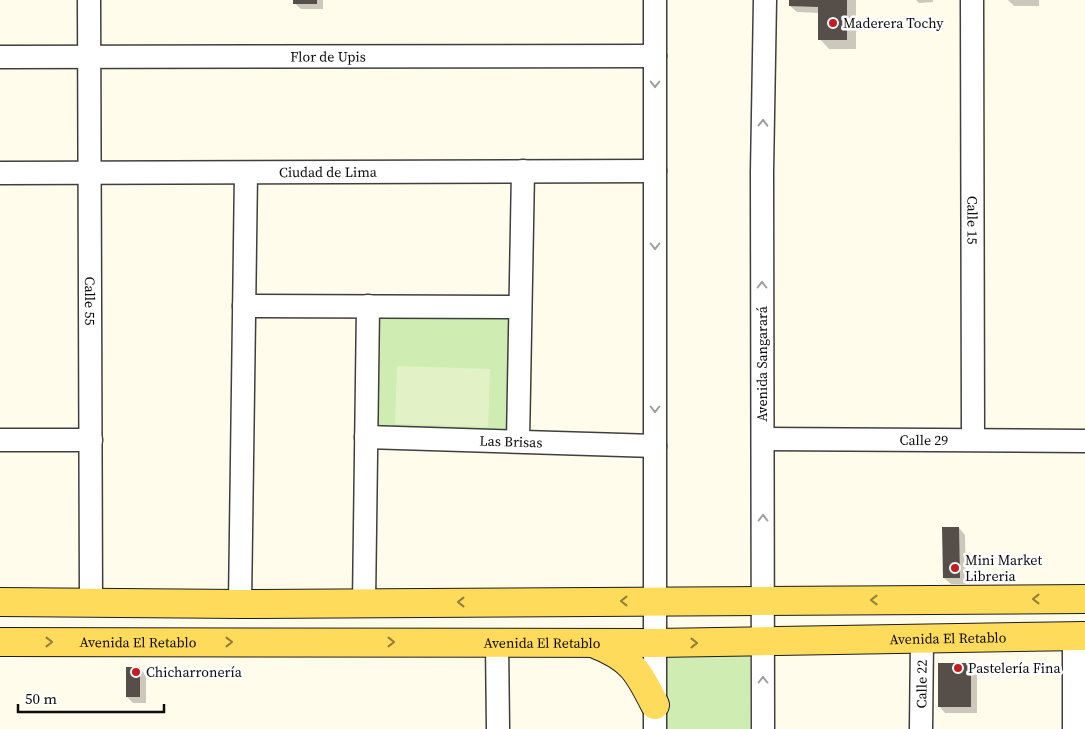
<svg xmlns="http://www.w3.org/2000/svg" width="1085" height="729" viewBox="0 0 1085 729" font-family="'Source Serif 4',serif">
	<style>
		.green { fill: #cfecb3 }
		.pitch { fill: #e2f2c6 }
		.shadow { fill: #0003 }
		.building { fill: #564e48 }
		.lines { fill: none; stroke-linecap: round; stroke-linejoin: round }
		.minor-casing { stroke: #3f3f3f; stroke-width: 25 }
		.major-casing { stroke: #1d1d1d; stroke-width: 30 }
		.minor { stroke: #fff; stroke-width: 22 }
		.major { stroke: #ffdb5c; stroke-width: 28 }
		.oneway { stroke: #9e9e9e }
		.oneway2 { stroke: #927e38 }
		.poi-dot { fill: #c41d21; stroke: #fff; stroke-width: 2 }
		.labels { text-anchor: middle; dominant-baseline: central; stroke-width: 5; stroke-linejoin: round; paint-order: stroke }
		.poi-label { font-size: 14px; fill: #0c0c0c; stroke: #fff; text-anchor: start }
		.street-label { font-size: 14px; fill: #0c0c0c; stroke: #fff }
	</style>
	<rect width="100%" height="100%" fill="#fffcec"/>
	<g class="green">
		<path d="M378 312 510 316 507 432 376 428Z"/>
		<path d="M750 651V729H667V653Z"/>
	</g>
	<path class="pitch" d="M397 366 490 369 488 427 395 424Z"/>
	<g class="shadow">
		<path d="M294 0H323V9H301L294 3Z"/>
		<path d="M790 0H856V49H829L820 39V13L797 12 790 6Z"/>
		<path d="M916 0H933V2L919 3Z"/>
		<path d="M1008 0H1039V6H1014Z"/>
		<path d="M959 528 965 535 966 584H951L944 578Z"/>
		<path d="M970 664 977 671V713H945L939 706Z"/>
		<path d="M139 668 146 675V703H133L127 697Z"/>
	</g>
	<g class="building">
		<rect x="293" y="0" width="24" height="4"/>
		<path d="M789 0H847V40H818V7L789 6Z"/>
		<path d="M942 527H959L960 578H943Z"/>
		<rect x="938" y="663" width="33" height="44"/>
		<rect x="126" y="667" width="14" height="30"/>
	</g>
	<g class="lines">
		<defs>
			<g id="minor">
				<path id="s1" d="M89 0 91 602"/>
				<path d="M655 0V729"/>
				<path id="s2" d="M972 0 973 439"/>
				<path id="s3" d="M0 57 655 56"/>
				<path id="s4" d="M0 173 655 171"/>
				<path d="M244 306 520 307"/>
				<path id="s5" d="M366 437 655 446"/>
				<path id="s6" d="M763 439 1085 441"/>
				<path d="M0 440H91"/>
				<path d="M518 441 523 171"/>
				<path d="M364 603 368 306"/>
				<path d="M240 604 246 173"/>
				<path d="M1074 636V729"/>
				<path d="M497 642 498 729"/>
				<path d="M763 729 762 172 765 0"/>
				<path id="s7" d="M921 729 922 639"/>
			</g>
			<g id="major">
				<path d="M0 602 240 604 1085 599"/>
				<path id="s8" d="M0 642 655 643 1085 636"/>
				<path d="M595 644C631 658 638 671 655 705"/>
			</g>
		</defs>
		<use href="#minor" class="minor-casing"/>
		<use href="#major" class="major-casing"/>
		<use href="#minor" class="minor"/>
		<use href="#major" class="major"/>
	</g>
	<defs><path id="oneway-chevron" d="M-2-3.5L2.5 0L-2 3.5" fill="none" stroke-width="1.6" stroke-linecap="round" stroke-linejoin="round" transform="scale(1.25)"/></defs>
	<g class="oneway">
		<use href="#oneway-chevron" transform="translate(655 84) rotate(90)"/>
		<use href="#oneway-chevron" transform="translate(763 123) rotate(-89)"/>
		<use href="#oneway-chevron" transform="translate(655 246) rotate(90)"/>
		<use href="#oneway-chevron" transform="translate(762 285) rotate(-90)"/>
		<use href="#oneway-chevron" transform="translate(655 409) rotate(90)"/>
		<use href="#oneway-chevron" transform="translate(763 518) rotate(-90)"/>
		<use href="#oneway-chevron" transform="translate(763 680) rotate(-90)"/>
	</g>
	<g class="oneway2">
		<use href="#oneway-chevron" transform="translate(1036 599) rotate(180)"/>
		<use href="#oneway-chevron" transform="translate(874 600) rotate(-180)"/>
		<use href="#oneway-chevron" transform="translate(624 601) rotate(180)"/>
		<use href="#oneway-chevron" transform="translate(461 602) rotate(180)"/>
		<use href="#oneway-chevron" transform="translate(49 642)"/>
		<use href="#oneway-chevron" transform="translate(229 642)"/>
		<use href="#oneway-chevron" transform="translate(391 642)"/>
		<use href="#oneway-chevron" transform="translate(694 643)"/>
	</g>
	<g class="poi-dot">
		<circle cx="833" cy="23" r="5"/>
		<circle cx="955" cy="568" r="5"/>
		<circle cx="958" cy="668" r="5"/>
		<circle cx="136" cy="672" r="5"/>
	</g>
	<g class="labels">
		<g class="poi-label">
			<text x="843" y="23">Maderera Tochy</text>
			<text x="965" y="560">Mini Market<tspan x="965" dy="16">Libreria</tspan></text>
			<text x="968" y="668">Pastelería Fina</text>
			<text x="146" y="672">Chicharronería</text>
		</g>
		<g class="street-label">
			<text stroke="none"><textPath href="#s3" startOffset="328">Flor de Upis</textPath></text>
			<text stroke="none"><textPath href="#s4" startOffset="328">Ciudad de Lima</textPath></text>
			<text stroke="none"><textPath href="#s2" startOffset="220">Calle 15</textPath></text>
			<text stroke="none"><textPath href="#s1" startOffset="301">Calle 55</textPath></text>
			<text transform="translate(762 364) rotate(-90)">Avenida Sangarará</text>
			<text stroke="none"><textPath href="#s6" startOffset="161">Calle 29</textPath></text>
			<text stroke="none"><textPath href="#s5" startOffset="145">Las Brisas</textPath></text>
			<text stroke="none"><textPath href="#s8" startOffset="948">Avenida El Retablo</textPath></text>
			<text stroke="none"><textPath href="#s8" startOffset="138">Avenida El Retablo</textPath></text>
			<text stroke="none"><textPath href="#s8" startOffset="542">Avenida El Retablo</textPath></text>
			<text stroke="none"><textPath href="#s7" startOffset="45">Calle 22</textPath></text>
		</g>
	</g>
	<path d="M18 704v8h146v-8" fill="none" stroke="#0c0c0c" stroke-width="2.5"/>
	<text x="25" y="704" font-size="15" fill="#0c0c0c" stroke="#ffffff" stroke-width="4" paint-order="stroke">50 m</text>
</svg>
